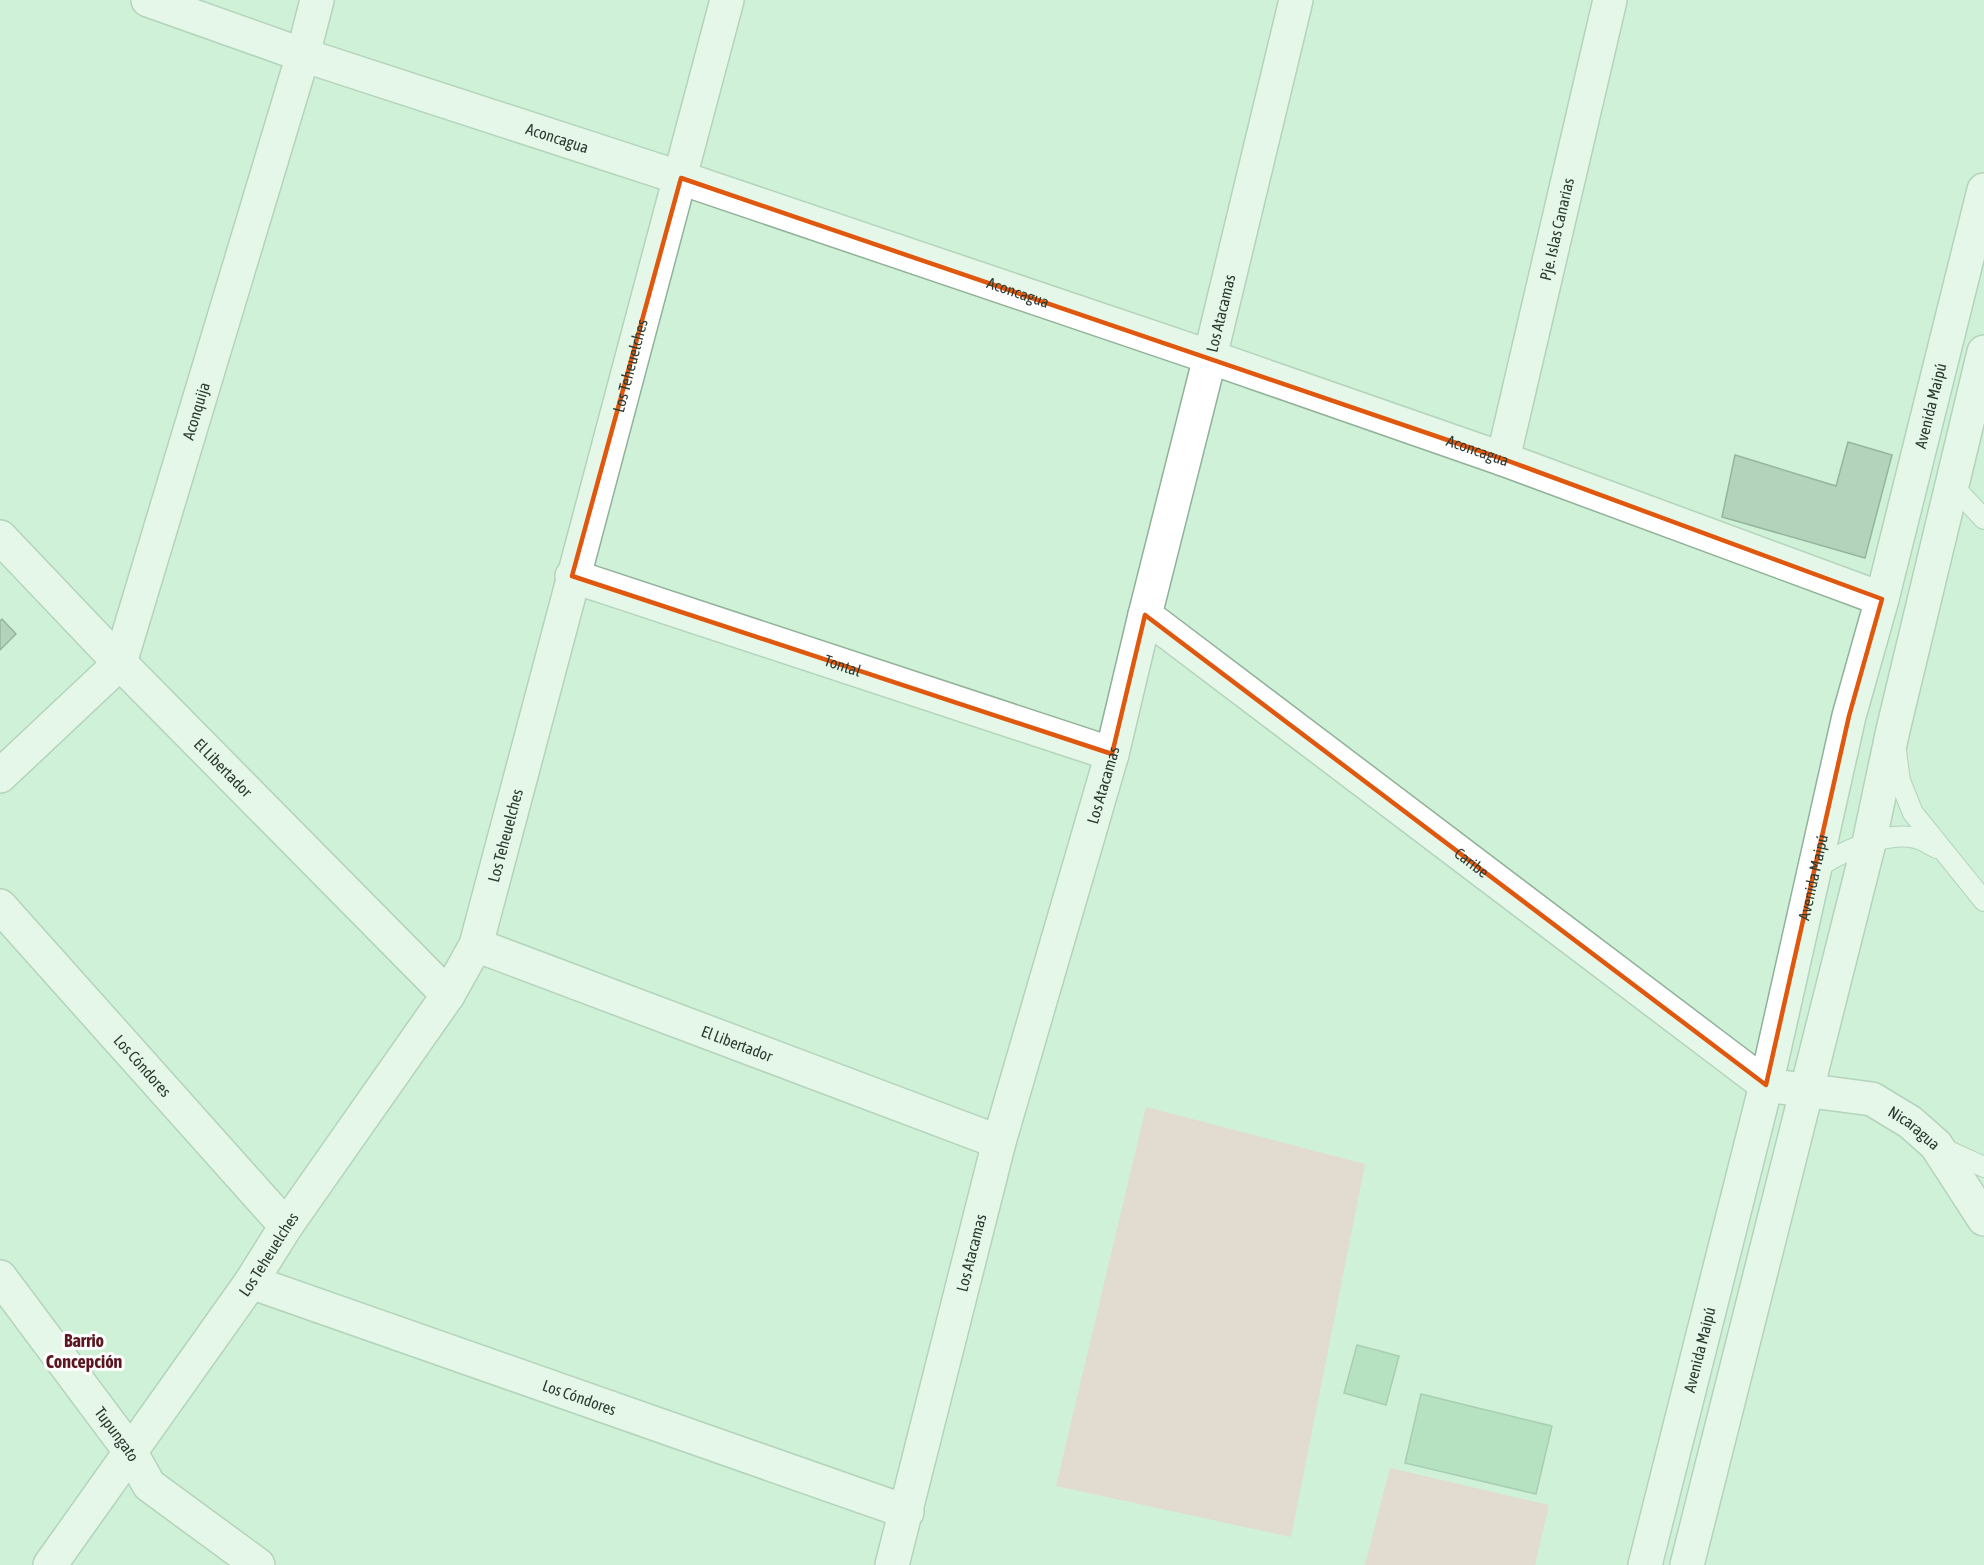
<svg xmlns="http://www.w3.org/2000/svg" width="1984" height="1565" viewBox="0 0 1984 1565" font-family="'Asap Condensed',sans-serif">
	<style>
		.green { fill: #f6c3c5 }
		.water { fill: #98d1a8; stroke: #78a485; stroke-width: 1.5 }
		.building { fill: #91b099; stroke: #4f6d57; stroke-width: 1.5 }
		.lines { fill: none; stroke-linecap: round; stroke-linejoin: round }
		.lane-casing { stroke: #91b199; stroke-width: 22 }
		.street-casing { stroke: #91b199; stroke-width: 36 }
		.secondary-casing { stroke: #91b199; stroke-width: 36 }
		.primary-casing { stroke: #91b199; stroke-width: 36 }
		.lane { stroke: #fff; stroke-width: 20 }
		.street { stroke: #fff; stroke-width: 33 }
		.secondary { stroke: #fff; stroke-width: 33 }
		.primary { stroke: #fff; stroke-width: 33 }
		.marked { fill: none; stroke: #df580e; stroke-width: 4.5; stroke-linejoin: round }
		.labels { text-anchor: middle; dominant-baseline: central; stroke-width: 6; stroke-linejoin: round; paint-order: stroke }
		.street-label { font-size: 16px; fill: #2e3b32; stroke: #fff }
		.neighbourhood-label { font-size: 18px; font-weight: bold; fill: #5b1620; stroke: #fff }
	</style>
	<rect width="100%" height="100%" fill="#cff1d7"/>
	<g class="green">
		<path d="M1146 1107 1365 1164 1291 1537 1056 1486Z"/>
		<path d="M1390 1468 1549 1505 1535 1565H1365Z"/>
	</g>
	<g class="water">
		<path d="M1357 1345 1399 1356 1386 1405 1344 1393Z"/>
		<path d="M1421 1394 1552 1426 1536 1494 1405 1463Z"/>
	</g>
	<g class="building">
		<path d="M1848 442 1892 455 1865 558 1722 517 1735 455 1836 486Z"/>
		<path d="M2 619 16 634 0 650V621Z"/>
	</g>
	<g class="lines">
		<defs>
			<g id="lane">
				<path d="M1952 485 1984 519"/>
				<path d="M1896 751 1900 781 1913 813 1984 901"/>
				<path d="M1813 870C1838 854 1884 830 1916 838 1923 840 1930 845 1937 848"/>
				<path d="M1942 1148 1984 1167"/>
			</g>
			<g id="street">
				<path id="s1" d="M1210 357 1296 0"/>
				<path id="s2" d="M1503 459 1610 0"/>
				<path id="s3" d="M0 537 120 663 448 995"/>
				<path id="s4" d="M572 576 1112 754"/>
				<path id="s5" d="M0 776 120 663 303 55 317 0"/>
				<path id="s6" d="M0 906 286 1226"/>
				<path id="s7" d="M476 945 999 1142"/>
				<path id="s8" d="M0 1277 130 1451 149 1485 258 1565"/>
				<path id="s9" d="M251 1282 907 1512"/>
				<path id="s10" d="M50 1565 251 1282 286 1226 448 995 476 945 727 0"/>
				<path id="s11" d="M892 1565 999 1142 1112 754 1145 615"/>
			</g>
			<g id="secondary">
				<path id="s12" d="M148 0 303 55 681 178 1210 357 1503 459 1882 599"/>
				<path id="s13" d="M1210 357 1145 615 1766 1085 1872 1099 1910 1122 1936 1145 1984 1219"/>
			</g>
			<g id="primary">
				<path id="s14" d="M1645 1565 1766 1085 1849 716 1882 599 1984 190"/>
				<path d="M1687 1565 1869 843 1893 730 1984 352"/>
			</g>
		</defs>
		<use href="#lane" class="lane-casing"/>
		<use href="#street" class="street-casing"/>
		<use href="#secondary" class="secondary-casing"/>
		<use href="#primary" class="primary-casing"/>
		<use href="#lane" class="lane"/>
		<use href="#street" class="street"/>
		<use href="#secondary" class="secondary"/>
		<use href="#primary" class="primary"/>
	</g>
	<path d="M0 0H1984V1565H0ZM681 178 1503 459 1882 599 1849 716 1766 1085 1145 615 1112 754 572 576Z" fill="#cff1d7" fill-opacity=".55" fill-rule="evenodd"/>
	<path class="marked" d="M681 178 1503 459 1882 599 1849 716 1766 1085 1145 615 1112 754 572 576Z"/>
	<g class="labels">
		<g class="street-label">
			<text stroke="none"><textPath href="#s12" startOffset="432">Aconcagua</textPath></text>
			<text stroke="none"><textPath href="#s2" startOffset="236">Pje. Islas Canarias</textPath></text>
			<text stroke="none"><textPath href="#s12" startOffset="918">Aconcagua</textPath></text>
			<text stroke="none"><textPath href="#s1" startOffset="45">Los Atacamas</textPath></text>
			<text stroke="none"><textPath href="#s10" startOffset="1352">Los Teheuelches</textPath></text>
			<text stroke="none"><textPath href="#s14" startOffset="1194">Avenida Maipú</textPath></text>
			<text stroke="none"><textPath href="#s5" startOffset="428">Aconquija</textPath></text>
			<text stroke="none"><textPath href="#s12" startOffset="1404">Aconcagua</textPath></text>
			<text stroke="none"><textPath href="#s4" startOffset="285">Tontal</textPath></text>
			<text stroke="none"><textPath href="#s3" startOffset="321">El Libertador</textPath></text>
			<text stroke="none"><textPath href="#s11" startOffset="808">Los Atacamas</textPath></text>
			<text stroke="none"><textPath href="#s10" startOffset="866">Los Teheuelches</textPath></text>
			<text stroke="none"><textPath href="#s13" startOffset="676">Caribe</textPath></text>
			<text stroke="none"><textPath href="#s14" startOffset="708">Avenida Maipú</textPath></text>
			<text stroke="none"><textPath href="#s7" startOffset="279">El Libertador</textPath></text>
			<text stroke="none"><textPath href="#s6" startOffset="214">Los Cóndores</textPath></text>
			<text stroke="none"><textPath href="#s13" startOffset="1203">Nicaragua</textPath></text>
			<text stroke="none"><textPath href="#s11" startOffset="322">Los Atacamas</textPath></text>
			<text stroke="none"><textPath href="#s10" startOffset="380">Los Teheuelches</textPath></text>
			<text stroke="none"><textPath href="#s14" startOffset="222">Avenida Maipú</textPath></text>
			<text stroke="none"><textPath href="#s9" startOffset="348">Los Cóndores</textPath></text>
			<text stroke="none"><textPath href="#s8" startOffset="196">Tupungato</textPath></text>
		</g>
		<g class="neighbourhood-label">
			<text x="84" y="1340">Barrio<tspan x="84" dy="21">Concepción</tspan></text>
		</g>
	</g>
</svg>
